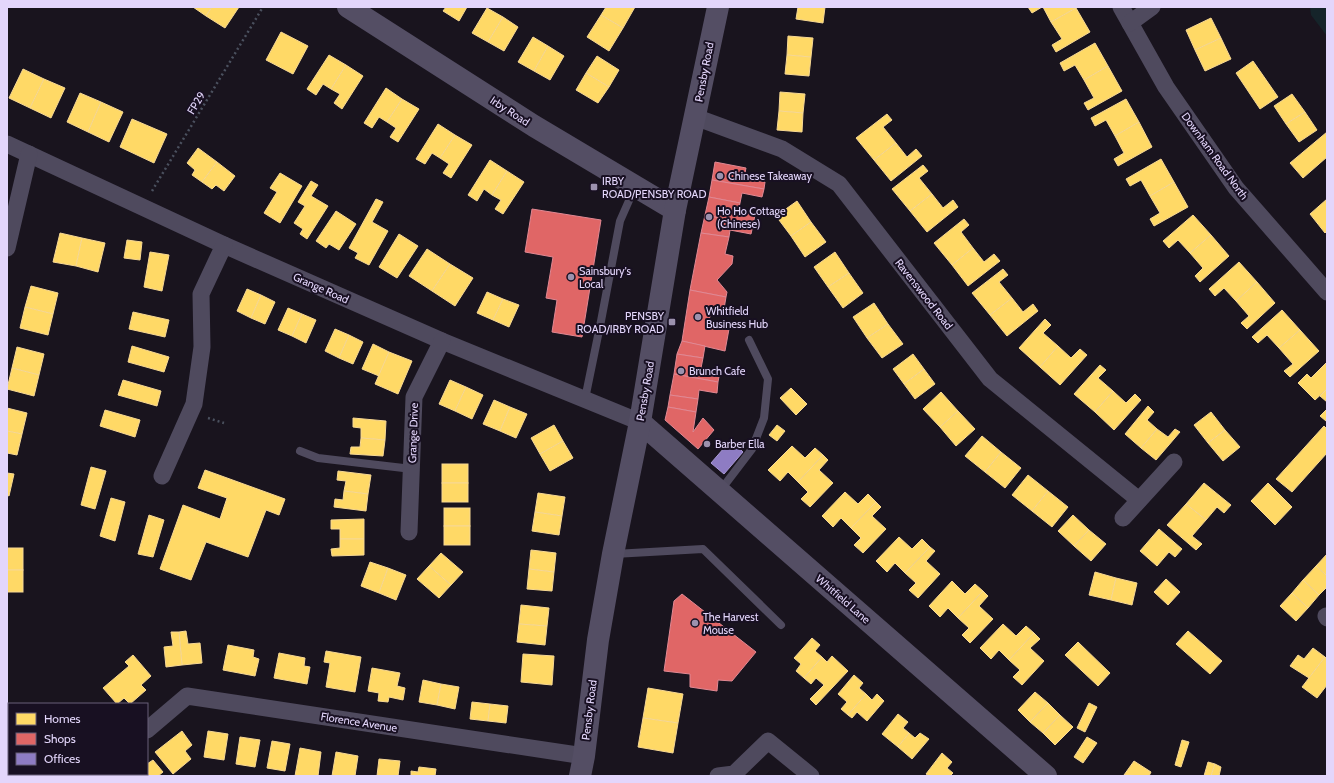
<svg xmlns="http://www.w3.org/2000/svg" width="1334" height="783" viewBox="0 0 1334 783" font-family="Cabin,sans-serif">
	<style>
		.green { fill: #15242a }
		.homes { fill: #ffd966; stroke: #f7d893 }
		.shops { fill: #e06666; stroke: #e18893 }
		.offices { fill: #8e7cc3; stroke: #a897d4 }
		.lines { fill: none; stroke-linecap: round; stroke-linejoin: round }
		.path { stroke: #4b515f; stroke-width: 2.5; stroke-dasharray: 2 3; stroke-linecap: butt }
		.lane { stroke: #4f4a5e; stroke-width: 8 }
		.street { stroke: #4f4a5e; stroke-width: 17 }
		.secondary { stroke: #544e64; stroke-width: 22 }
		.poi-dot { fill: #9c92ae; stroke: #181022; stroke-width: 1.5 }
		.labels { text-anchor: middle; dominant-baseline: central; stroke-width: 4; stroke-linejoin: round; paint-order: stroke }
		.street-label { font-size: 11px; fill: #e3d6fb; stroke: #181022 }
		.poi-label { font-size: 11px; fill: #e3d6fb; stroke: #181022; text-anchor: start }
	</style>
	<rect width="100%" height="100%" fill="#19141e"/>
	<path class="green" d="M1310 7H1327V36L1311 15Z"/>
	<g class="homes">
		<path d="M193 7H212L206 16Z"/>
		<path d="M212 7H239L225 28 206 16Z"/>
		<path d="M446 7H467L459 21 443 11Z"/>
		<path d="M606 7H635L623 28 601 15Z"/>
		<path d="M798 7H825L823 23 796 19Z"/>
		<path d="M1028 7H1042L1032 13Z"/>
		<path d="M1043 7H1075L1076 8 1051 22Z"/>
		<path d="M487 8 503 17 488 42 472 33Z"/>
		<path d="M1076 8 1090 32 1056 52 1052 45 1062 39 1051 22Z"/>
		<path d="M601 15 623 28 609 51 587 37Z"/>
		<path d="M503 17 518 27 504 51 488 42Z"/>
		<path d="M1211 18 1221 38 1195 50 1186 30Z"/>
		<path d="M281 32 308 46 293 74 266 60Z"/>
		<path d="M788 36 813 38 811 57 787 55Z"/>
		<path d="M533 37 548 46 534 71 518 62Z"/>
		<path d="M1221 38 1231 59 1205 71 1195 50Z"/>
		<path d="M1095 43 1108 66 1084 80 1075 65 1064 71 1060 63Z"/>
		<path d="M548 46 564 56 550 80 534 71Z"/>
		<path d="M329 55 346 65 331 89 323 84 316 95 307 89Z"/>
		<path d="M787 55 811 57 809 76 785 74Z"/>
		<path d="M597 56 619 70 609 87 586 73Z"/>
		<path d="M1253 61 1278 97 1260 109 1236 73Z"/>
		<path d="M346 65 363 76 342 109 334 103 340 94 331 89Z"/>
		<path d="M1108 66 1122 91 1088 110 1084 103 1094 98 1084 80Z"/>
		<path d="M23 69 44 79 30 108 9 98Z"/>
		<path d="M586 73 609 87 598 103 576 90Z"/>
		<path d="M44 79 65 88 51 118 30 108Z"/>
		<path d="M386 88 402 99 387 122 379 117 372 128 364 123Z"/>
		<path d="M780 92 805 94 803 113 779 111Z"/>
		<path d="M80 93 101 102 88 132 67 122Z"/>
		<path d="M1292 94 1305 112 1286 124 1274 106Z"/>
		<path d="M402 99 419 109 398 142 390 137 396 128 387 122Z"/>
		<path d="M1126 99 1139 122 1115 136 1106 120 1095 126 1091 118Z"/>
		<path d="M101 102 123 112 109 142 88 132Z"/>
		<path d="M779 111 803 113 802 132 777 130Z"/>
		<path d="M1305 112 1317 130 1299 142 1286 124Z"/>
		<path d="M887 114 892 120 883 127 896 143 874 160 856 138Z"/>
		<path d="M132 119 167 134 154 163 120 147Z"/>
		<path d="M1139 122 1152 147 1118 166 1114 159 1124 153 1115 136Z"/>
		<path d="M438 124 455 135 440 158 432 153 425 164 416 159Z"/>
		<path d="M1327 132V157L1303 178 1290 163Z"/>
		<path d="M455 135 472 145 451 178 443 173 449 164 440 158Z"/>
		<path d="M896 143 907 157 916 149 922 156 891 181 874 160Z"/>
		<path d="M198 148 217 162 202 182 192 175 195 170 187 163Z"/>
		<path d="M1161 159 1174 182 1150 196 1141 180 1130 186 1126 179Z"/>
		<path d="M490 160 507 171 492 195 484 189 477 201 468 195Z"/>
		<path d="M217 162 235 176 224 191 216 185 212 189 202 182Z"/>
		<path d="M923 165 928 171 919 178 932 194 910 211 892 189Z"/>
		<path d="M507 171 524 182 503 214 495 209 501 200 492 195Z"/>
		<path d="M280 173 302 186 280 223 264 213 277 192 270 188Z"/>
		<path d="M311 181 318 185 311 196 328 206 307 239 300 234 303 229 294 223 305 206 298 202Z"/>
		<path d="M1174 182 1188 207 1154 226 1150 219 1160 213 1150 196Z"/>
		<path d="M932 194 943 208 953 200 958 207 927 232 910 211Z"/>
		<path d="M376 199 383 202 372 222 388 231 369 265 355 258 358 253 349 248Z"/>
		<path d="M1327 199V231L1325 233 1310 214Z"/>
		<path d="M797 201 811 222 791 236 776 216Z"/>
		<path d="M336 211 356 224 339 250 329 244 326 248 316 241Z"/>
		<path d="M1193 215 1211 235 1190 253 1178 240 1169 248 1163 241Z"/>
		<path d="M964 219 969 225 961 232 973 248 952 265 934 243Z"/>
		<path d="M811 222 826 242 805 257 791 236Z"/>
		<path d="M60 233 82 238 76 266 53 262Z"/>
		<path d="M399 234 418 246 397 278 379 267Z"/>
		<path d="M1211 235 1229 256 1200 282 1195 276 1203 268 1190 253Z"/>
		<path d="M82 238 105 243 98 272 76 266Z"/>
		<path d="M127 240 142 242 140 260 124 258Z"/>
		<path d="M973 248 984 262 994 254 1000 261 968 286 952 265Z"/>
		<path d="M427 249 450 264 432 291 409 276Z"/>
		<path d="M150 252 169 255 162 291 144 287Z"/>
		<path d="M835 252 849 273 828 287 814 267Z"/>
		<path d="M1239 262 1257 282 1236 301 1224 288 1215 296 1209 289Z"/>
		<path d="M450 264 473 278 455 306 432 291Z"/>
		<path d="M1003 269 1008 275 999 282 1012 298 990 315 972 293Z"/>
		<path d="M849 273 863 293 843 308 828 287Z"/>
		<path d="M1257 282 1275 303 1247 329 1241 323 1249 316 1236 301Z"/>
		<path d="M31 286 58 293 53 314 25 307Z"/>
		<path d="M247 289 261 295 251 318 237 311Z"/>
		<path d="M487 292 503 299 493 320 477 313Z"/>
		<path d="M261 295 275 302 265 324 251 318Z"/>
		<path d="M1012 298 1023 312 1033 304 1038 311 1007 336 990 315Z"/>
		<path d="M503 299 519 305 509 327 493 320Z"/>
		<path d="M874 303 888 324 867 338 853 317Z"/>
		<path d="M25 307 53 314 48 335 20 328Z"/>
		<path d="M288 308 302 314 292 336 278 330Z"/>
		<path d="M1282 310 1300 330 1279 348 1267 335 1258 343 1252 337Z"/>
		<path d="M133 312 169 320 165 337 129 329Z"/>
		<path d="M302 314 316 320 306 343 292 336Z"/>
		<path d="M1045 319 1051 325 1043 333 1058 346 1040 367 1019 348Z"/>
		<path d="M888 324 903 344 882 358 867 338Z"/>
		<path d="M335 329 349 335 339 358 325 351Z"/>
		<path d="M1300 330 1319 351 1290 377 1284 371 1293 364 1279 348Z"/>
		<path d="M349 335 363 342 353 364 339 358Z"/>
		<path d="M373 344 389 352 379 376 362 369Z"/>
		<path d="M132 346 169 357 164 372 128 362Z"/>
		<path d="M1058 346 1071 358 1080 349 1087 355 1060 385 1040 367Z"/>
		<path d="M17 347 44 354 39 375 12 368Z"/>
		<path d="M389 352 412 361 398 394 375 384Z"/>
		<path d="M913 354 924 369 904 384 893 369Z"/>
		<path d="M1327 362V389L1315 400 1298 383 1307 374 1311 378Z"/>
		<path d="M1100 365 1106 370 1098 378 1113 391 1095 412 1074 394Z"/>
		<path d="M12 368 39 375 34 396 7 389Z"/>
		<path d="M924 369 935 384 915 399 904 384Z"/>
		<path d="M123 380 161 391 157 406 118 395Z"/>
		<path d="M450 380 466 387 455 411 439 404Z"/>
		<path d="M466 387 483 395 472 419 455 411Z"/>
		<path d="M791 388 807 404 796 415 780 398Z"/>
		<path d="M1327 389V402L1320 396Z"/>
		<path d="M1113 391 1126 403 1135 394 1141 400 1114 430 1095 412Z"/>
		<path d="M941 392 958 411 940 427 923 409Z"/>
		<path d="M494 400 510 407 500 431 483 424Z"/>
		<path d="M1148 406 1154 412 1147 420 1157 429 1141 448 1125 434Z"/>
		<path d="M510 407 527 414 516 438 500 431Z"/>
		<path d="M7 408 27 413 22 434 7 431Z"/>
		<path d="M1327 409V419L1326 421 1320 416Z"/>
		<path d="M105 410 140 420 135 437 100 426Z"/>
		<path d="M958 411 975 429 956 446 940 427Z"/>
		<path d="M1211 412 1225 430 1208 443 1194 425Z"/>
		<path d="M353 418 386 421 385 440 361 438V428L353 427Z"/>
		<path d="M554 425 563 441 540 454 531 438Z"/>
		<path d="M777 425 785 431 777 441 769 435Z"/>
		<path d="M1324 426 1327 429V453L1292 492 1276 479Z"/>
		<path d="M1157 429 1168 437 1175 429 1180 432 1156 460 1141 448Z"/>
		<path d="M1225 430 1240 447 1223 461 1208 443Z"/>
		<path d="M7 431 22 434 17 455 7 453Z"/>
		<path d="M982 436 1001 452 985 472 965 456Z"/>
		<path d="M361 438 385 440 383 456 350 454 351 447H360Z"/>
		<path d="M563 441 573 458 550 471 540 454Z"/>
		<path d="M792 446 805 458 815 448 823 455 798 482 788 472 780 481 768 470Z"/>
		<path d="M1001 452 1021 468 1005 488 985 472Z"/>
		<path d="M823 455 828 460 819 470 833 483 810 507 801 499 808 492 798 482Z"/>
		<rect x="442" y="464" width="26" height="19"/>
		<path d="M91 467 106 471 95 509 81 505Z"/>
		<path d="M205 470 285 499 279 515 266 510 248 557 206 542 191 580 160 569 183 505 220 519 227 498 198 488Z"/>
		<path d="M338 471 371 475 368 494 344 491 346 481 337 480Z"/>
		<path d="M7 473 14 474 9 496 7 495Z"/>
		<path d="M1028 475 1048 491 1032 511 1012 495Z"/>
		<rect x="442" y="483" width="26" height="19"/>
		<path d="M1204 483 1231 505 1224 513 1217 507 1206 520 1186 504Z"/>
		<path d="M1268 483 1292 507 1275 525 1251 501Z"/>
		<path d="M344 491 368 494 366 511 334 507 335 499 343 500Z"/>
		<path d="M1048 491 1068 507 1052 527 1032 511Z"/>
		<path d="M845 492 858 504 868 494 876 502 851 528 841 518 833 527 822 516Z"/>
		<path d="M538 493 565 497 562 516 535 512Z"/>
		<path d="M111 498 125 502 115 541 100 536Z"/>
		<path d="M876 502 881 507 872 516 886 529 863 553 854 545 861 538 851 528Z"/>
		<path d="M1186 504 1206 520 1192 536 1202 544 1196 550 1167 525Z"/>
		<rect x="444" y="508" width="26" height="18"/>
		<path d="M535 512 562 516 559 535 532 531Z"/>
		<path d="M149 515 164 520 153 557 138 554Z"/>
		<path d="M1073 515 1089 530 1074 546 1058 531Z"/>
		<path d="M364 519V539H340V529H331V520Z"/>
		<rect x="444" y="526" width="26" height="19"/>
		<path d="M1159 529 1182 549 1175 557 1169 552 1157 566 1140 551Z"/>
		<path d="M1089 530 1106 544 1091 561 1074 546Z"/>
		<path d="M899 537 912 549 922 539 930 547 905 573 895 563 887 572 876 561Z"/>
		<path d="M340 539H364V555L332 556 331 549 340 548Z"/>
		<path d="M930 547 935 551 926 561 940 574 918 598 909 590 916 583 905 573Z"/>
		<rect x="7" y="548" width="16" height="22"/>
		<path d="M531 550 556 553 554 572 529 569Z"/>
		<path d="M441 553 463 572 451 585 429 566Z"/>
		<path d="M1327 554V576L1316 566Z"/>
		<path d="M370 562 388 568 379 593 361 586Z"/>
		<path d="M429 566 451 585 439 598 417 579Z"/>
		<path d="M1316 566 1327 576V587L1319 595 1303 580Z"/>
		<path d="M388 568 406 575 396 600 379 593Z"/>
		<path d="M529 569 554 572 552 591 527 589Z"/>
		<rect x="7" y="570" width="16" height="22"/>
		<path d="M1095 572 1116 578 1111 600 1089 595Z"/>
		<path d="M1116 578 1137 583 1132 605 1111 600Z"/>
		<path d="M1166 579 1180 592 1168 605 1154 592Z"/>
		<path d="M1303 580 1319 595 1308 608 1292 593Z"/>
		<path d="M952 581 965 594 975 584 983 591 958 618 948 608 940 617 929 606Z"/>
		<path d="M983 591 988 596 979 606 993 619 970 643 962 635 969 628 958 618Z"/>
		<path d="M1292 593 1308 608 1296 621 1280 606Z"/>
		<path d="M521 605 549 608 547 626 519 624Z"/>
		<path d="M519 624 547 626 545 645 517 642Z"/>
		<path d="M1003 624 1016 636 1026 626 1034 633 1009 660 999 650 991 659 980 648Z"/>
		<path d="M186 631 188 644 200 643 202 663 182 665 179 632Z"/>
		<path d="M1188 631 1222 661 1210 674 1176 644Z"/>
		<path d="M171 632H179L182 665 166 667 164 647 173 646Z"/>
		<path d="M1034 633 1040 639 1030 648 1044 661 1022 685 1013 677 1020 670 1009 660Z"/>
		<path d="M812 638 820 645 815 651 822 657 804 678 796 671 801 664 794 658Z"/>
		<path d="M1078 642 1110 673 1098 686 1065 655Z"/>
		<path d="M228 645 254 650 253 657 259 659 255 676 223 670Z"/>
		<path d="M1313 648 1325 657 1309 678 1290 666 1298 655 1304 659Z"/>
		<path d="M326 651 361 657 355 692 326 687 330 663 324 662Z"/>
		<path d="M279 653 305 658 304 666 310 667 307 684 274 678Z"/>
		<path d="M523 654 554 656 552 685 521 682Z"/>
		<path d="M133 655 151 676 141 685 146 690 130 704 124 698 117 704 103 688 129 666 125 662Z"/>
		<path d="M832 656 848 671 816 705 810 699 824 685 816 678 811 684 804 678 822 657 827 662Z"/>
		<path d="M1325 657 1327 659V685L1317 698 1302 687Z"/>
		<path d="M372 668 400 673 397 686 405 688 403 700 389 697 388 702 378 701 379 693 368 691Z"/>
		<path d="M854 675 863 683 859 688 866 694 848 715 841 709 847 702 838 694Z"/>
		<path d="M423 680 441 684 437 705 419 702Z"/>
		<path d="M441 684 459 687 455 709 437 705Z"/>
		<path d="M648 688 683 694 678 723 643 718Z"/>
		<path d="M1035 692 1048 703 1030 722 1018 710Z"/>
		<path d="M866 694 872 700 877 694 884 701 867 721 857 712 852 718 848 715Z"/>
		<path d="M472 702 490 704 488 721 470 719Z"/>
		<path d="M1048 703 1060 715 1043 733 1030 722Z"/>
		<path d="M1089 703 1097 707 1085 732 1077 728Z"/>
		<path d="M490 704 508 706 506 723 488 721Z"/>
		<path d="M898 714 908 722 903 728 909 733 898 747 882 734Z"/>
		<path d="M1060 715 1073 727 1055 745 1043 733Z"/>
		<path d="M643 718 678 723 673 753 638 747Z"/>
		<path d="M182 731 192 745 185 751 191 759 173 774 155 752Z"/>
		<path d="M208 731 228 734 224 760 204 757Z"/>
		<path d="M909 733 915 738 920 733 929 739 912 759 898 747Z"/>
		<path d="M240 737 260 740 255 767 236 764Z"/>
		<path d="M1087 737 1097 743 1083 763 1074 757Z"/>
		<path d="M1182 740 1189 742 1181 767 1175 765Z"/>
		<path d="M272 741 290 744 285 771 267 768Z"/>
		<path d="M300 748 321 752 318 776H295Z"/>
		<path d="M336 752 358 756 355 776H332Z"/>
		<path d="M942 753 952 762 947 768 953 773 950 776H929L926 774Z"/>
		<path d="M379 759 400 761 398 776H377Z"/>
		<path d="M153 760 163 772 158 776H127L125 774H147V764Z"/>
		<path d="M1134 761 1151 772 1149 776 1124 775Z"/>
		<path d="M1208 762 1215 764 1211 776H1204Z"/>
		<path d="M1215 764 1221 767 1219 776H1211Z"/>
		<path d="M419 767 436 769 435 776H411V771L418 772Z"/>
	</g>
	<g class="shops">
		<path d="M715 162 746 168 744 178 765 182 764 189 712 180Z"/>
		<path d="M712 180 764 189 762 197 742 193 740 203 709 197Z"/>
		<path d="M709 197 740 203 738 212 755 215 753 225 705 215Z"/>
		<path d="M532 209 601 220 582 337 552 332 557 300 546 298 553 257 525 252Z"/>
		<path d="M705 215 753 225 751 234 730 230 729 237 701 233Z"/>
		<path d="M701 233 729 237 725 254 733 256 732 264 717 280 727 292 726 297 690 290Z"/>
		<path d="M690 290 726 297 724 309 712 307 708 325 729 329 725 351 682 341Z"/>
		<path d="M682 341 705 346 703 358 677 354Z"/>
		<path d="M677 354 703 358 701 368 720 371 718 382 674 374Z"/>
		<path d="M674 374 718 382 717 393 699 390 698 399 670 395Z"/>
		<path d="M670 395 698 399 696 412 668 407Z"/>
		<path d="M668 407 696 412 693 432 703 418 714 430 698 449 665 420Z"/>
		<path d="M682 594 756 652 732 681 718 680 717 691 690 687V674L664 671 674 601Z"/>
	</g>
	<path class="offices" d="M731 440 743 452 724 474 711 463Z"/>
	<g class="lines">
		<g class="path">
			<path d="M152 191 263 7"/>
			<path d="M208 418 224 423"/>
		</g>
		<g class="lane">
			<path d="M585 399 601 321 620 221 635 187"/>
			<path d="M300 451 318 458 412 469"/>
			<path d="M720 491 752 449 764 418 768 379 749 340"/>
			<path d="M614 554 703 549 781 625"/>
		</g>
		<g class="street">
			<path d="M1121 7 1166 87 1236 188 1327 292"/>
			<path d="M1130 23 1152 7"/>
			<path d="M695 117 782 149 839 184 990 379 1139 500"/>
			<path d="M7 144 224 245 442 341 640 422"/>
			<path d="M7 248 29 154"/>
			<path d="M162 476 194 404 202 347 201 294 224 245"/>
			<path d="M1123 518 1174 462"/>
			<path d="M409 532 414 397 442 341"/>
			<path d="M1326 616 1327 618"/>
			<path d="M147 730 187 696 584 756"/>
			<path d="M92 776 95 774"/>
			<path d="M718 776 734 774 768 741 811 776"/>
		</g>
		<g class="secondary">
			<path d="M348 7 534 126 675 210"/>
			<path d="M640 422 1046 776"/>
			<path d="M580 776 584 756 598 640 613 554 640 422 675 210 718 7"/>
		</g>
	</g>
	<g class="poi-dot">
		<circle cx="720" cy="176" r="4"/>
		<rect x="590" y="183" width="8" height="8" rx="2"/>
		<circle cx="709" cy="217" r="4"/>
		<circle cx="571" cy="277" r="4"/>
		<circle cx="698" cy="317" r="4"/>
		<rect x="668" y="318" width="8" height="8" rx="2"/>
		<circle cx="681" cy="371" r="4"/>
		<circle cx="707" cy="444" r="4"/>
		<circle cx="695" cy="623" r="4"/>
	</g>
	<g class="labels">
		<g class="street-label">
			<text transform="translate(704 72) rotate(-79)">Pensby Road</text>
			<text transform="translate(196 103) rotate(-59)">FP29</text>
			<text transform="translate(510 111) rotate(33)">Irby Road</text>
			<text transform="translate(1215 156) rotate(54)">Downham Road North</text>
			<text transform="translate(321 288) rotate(24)">Grange Road</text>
			<text transform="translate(924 294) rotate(52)">Ravenswood Road</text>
			<text transform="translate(645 391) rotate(-80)">Pensby Road</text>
			<text transform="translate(413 433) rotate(-88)">Grange Drive</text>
			<text transform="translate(843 599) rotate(41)">Whitfield Lane</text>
			<text transform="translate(589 710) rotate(-83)">Pensby Road</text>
			<text transform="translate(359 722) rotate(9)">Florence Avenue</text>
		</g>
		<g class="poi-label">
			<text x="728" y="176">Chinese Takeaway</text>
			<text x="602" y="181">IRBY<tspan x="602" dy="13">ROAD/PENSBY ROAD</tspan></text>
			<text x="717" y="211">Ho Ho Cottage<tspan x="717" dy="13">(Chinese)</tspan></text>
			<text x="579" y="271">Sainsbury's<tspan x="579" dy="13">Local</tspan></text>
			<text x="706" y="311">Whitfield<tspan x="706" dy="13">Business Hub</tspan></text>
			<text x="664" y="316" text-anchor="end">PENSBY<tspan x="664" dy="13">ROAD/IRBY ROAD</tspan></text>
			<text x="689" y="371">Brunch Cafe</text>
			<text x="715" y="444">Barber Ella</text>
			<text x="703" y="617">The Harvest<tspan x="703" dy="13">Mouse</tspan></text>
		</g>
	</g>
	<rect width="1334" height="783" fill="none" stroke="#e3d6fb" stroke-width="16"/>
	<rect x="8" y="703" width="140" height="72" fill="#181022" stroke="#695f79"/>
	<rect x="16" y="713" width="20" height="12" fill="#ffd966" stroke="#695f79"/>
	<text x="44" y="723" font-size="12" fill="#e3d6fb">Homes</text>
	<rect x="16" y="733" width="20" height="12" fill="#e06666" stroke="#695f79"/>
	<text x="44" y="743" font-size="12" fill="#e3d6fb">Shops</text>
	<rect x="16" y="753" width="20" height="12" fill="#8e7cc3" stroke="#695f79"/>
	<text x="44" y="763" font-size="12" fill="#e3d6fb">Offices</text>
</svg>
